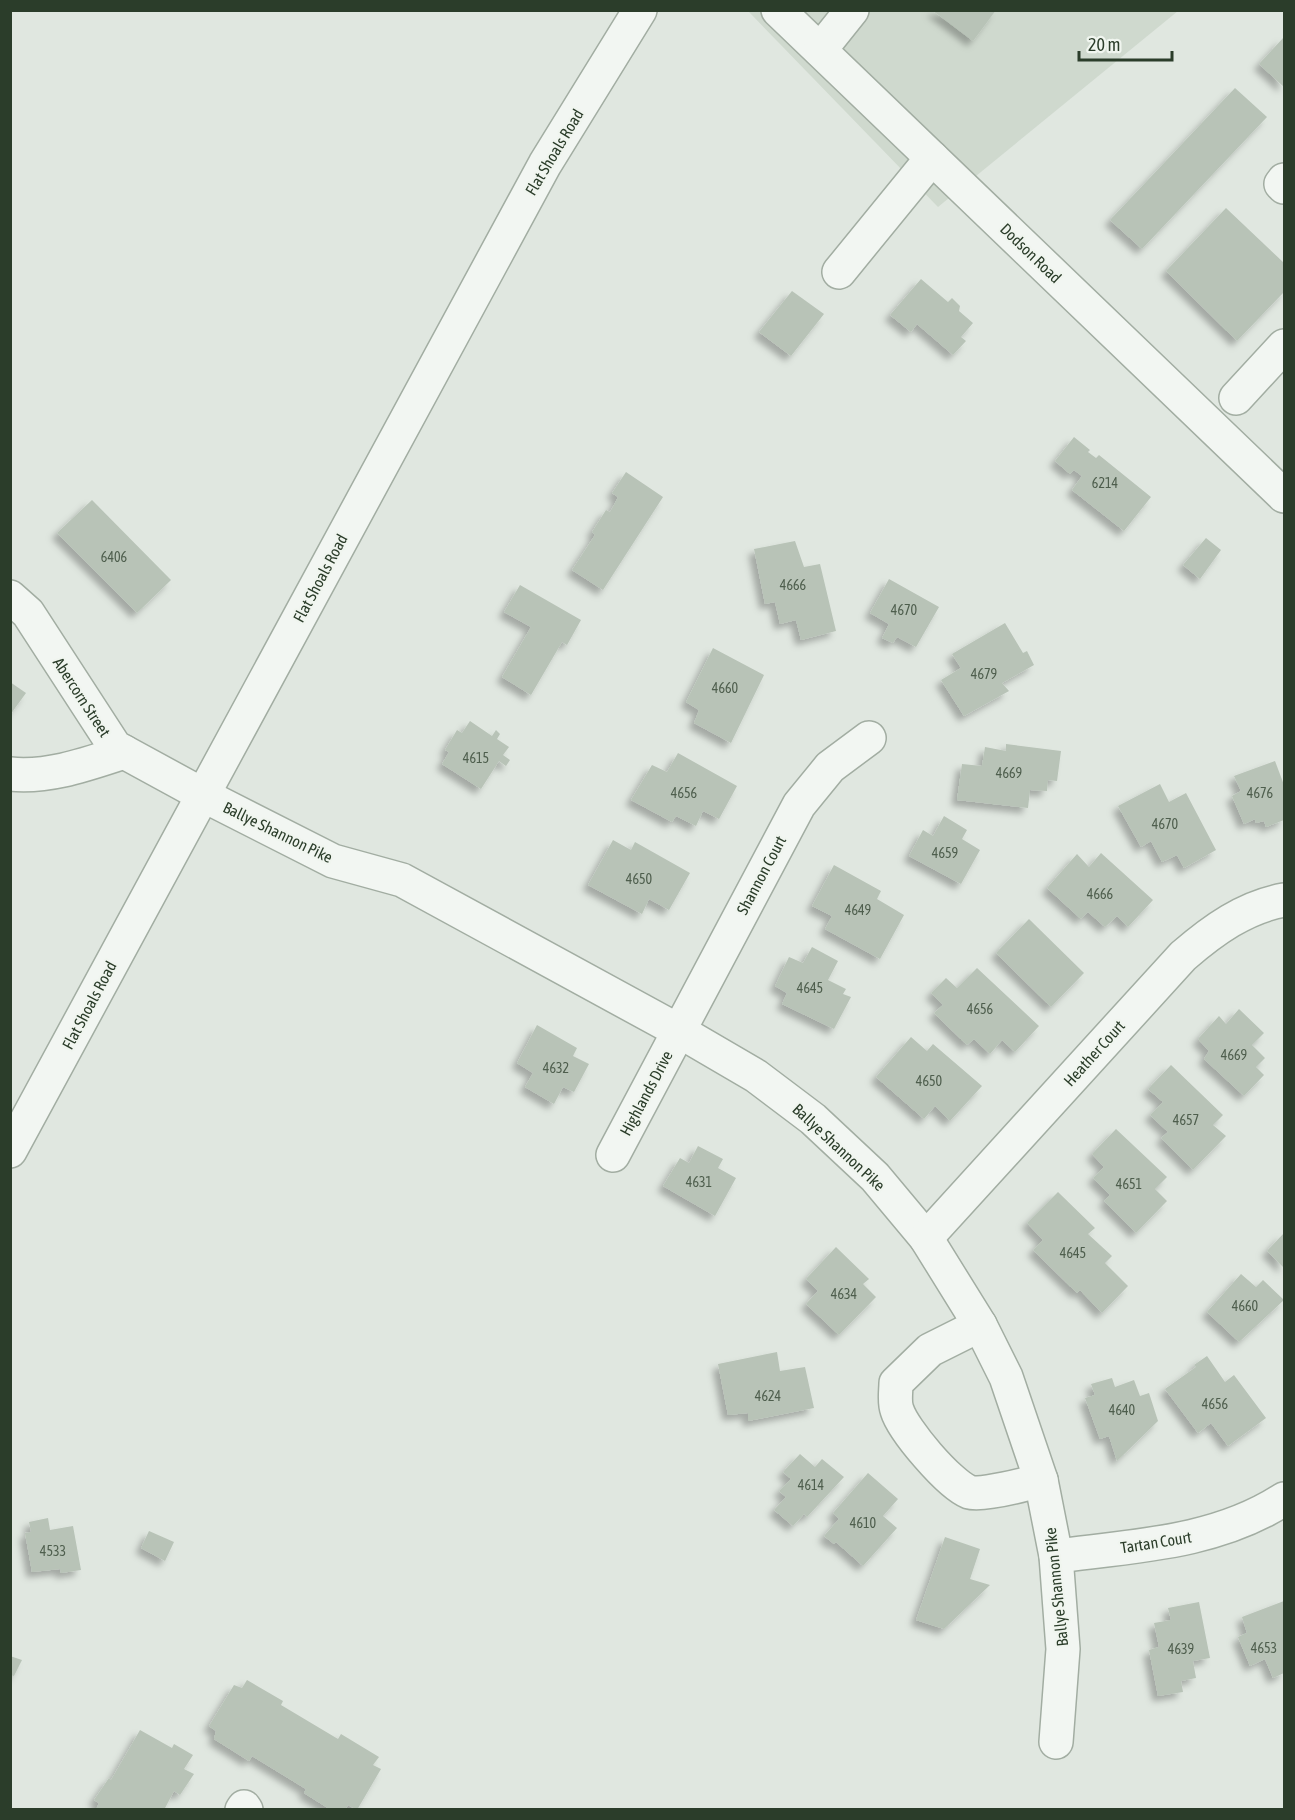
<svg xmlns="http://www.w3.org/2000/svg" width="1295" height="1820" viewBox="0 0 1295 1820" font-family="'Asap Condensed',sans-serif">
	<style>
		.built { fill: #cfd9ce }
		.building { fill: #b8c3b7; filter: url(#shadow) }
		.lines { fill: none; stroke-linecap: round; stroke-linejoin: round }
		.minor-casing { stroke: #a2ada2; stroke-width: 36 }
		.minor { stroke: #f2f6f2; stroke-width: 33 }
		.labels { text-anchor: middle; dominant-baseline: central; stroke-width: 4.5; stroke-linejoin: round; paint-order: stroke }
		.number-label { font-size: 14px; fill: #4e5e4d }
		.street-label { font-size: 16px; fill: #2b3d2a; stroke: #f0f5ef }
	</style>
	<defs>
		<filter id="shadow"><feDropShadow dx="-5.5" dy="5.5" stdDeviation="3" flood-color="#0004"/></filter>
	</defs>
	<rect width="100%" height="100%" fill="#e0e7e0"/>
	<path class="built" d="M748 11H1178L938 207Z"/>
	<g class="building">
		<path d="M932 10H996L973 41Z"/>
		<path d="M1284 37V87L1259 64Z"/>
		<path d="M1235 88 1267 117 1142 249 1110 220Z"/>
		<path d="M1226 208 1284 263V292L1237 341 1166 271Z"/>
		<path d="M921 279 948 302 952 298 960 306 959 311 973 323 961 337 966 341 953 355 917 324 911 332 890 315Z"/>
		<path d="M792 291 824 314 791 356 759 332Z"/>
		<path d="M1074 437 1090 450 1088 452 1096 458 1099 455 1151 497 1124 531 1072 490 1082 476 1074 470 1070 474 1055 461Z"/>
		<path d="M626 472 663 497 603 590 572 570 595 535 592 532 606 510 610 512 614 505 618 497 612 493Z"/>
		<path d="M92 500 171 580 137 613 57 533Z"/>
		<path d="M1206 538 1221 550 1200 579 1183 565Z"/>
		<path d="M795 541 804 567 820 564 836 631 801 640 796 620 780 624 775 602 765 604 754 549Z"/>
		<path d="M889 579 939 607 916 647 897 637 893 643 882 638 889 624 870 613Z"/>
		<path d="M520 585 581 620 567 645 562 642 531 695 502 677 531 627 504 612Z"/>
		<path d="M1005 623 1023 653 1027 651 1034 665 1002 683 1009 691 964 716 941 680 961 668 952 654Z"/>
		<path d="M713 648 764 675 731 743 694 723 699 710 686 702Z"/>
		<path d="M10 682 26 693 10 715Z"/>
		<path d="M470 721 492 736 496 730 500 734 497 739 509 747 503 755 510 760 506 766 499 761 481 789 442 764 449 752 445 750 457 730 462 733Z"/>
		<path d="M1006 744 1061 751 1057 781 1048 780 1047 791 1030 790 1028 808 957 800 962 764 982 766 985 747 1006 751Z"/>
		<path d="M678 753 737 786 719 819 703 811 696 826 676 816 672 822 631 800 652 765 667 772Z"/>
		<path d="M1275 761 1284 785V820L1266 827 1264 821 1256 823 1255 819 1244 824 1232 796 1241 791 1234 776Z"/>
		<path d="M1160 784 1169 802 1186 793 1216 850 1184 868 1177 855 1162 862 1151 841 1141 847 1118 806Z"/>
		<path d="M944 816 967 830 962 839 980 850 961 884 909 856 923 830 933 836Z"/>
		<path d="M613 840 631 850 635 842 690 873 669 910 649 899 642 914 588 885Z"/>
		<path d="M1101 853 1153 900 1128 927 1117 916 1105 927 1088 912 1081 919 1047 888 1077 854 1089 867Z"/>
		<path d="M834 865 881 891 877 899 904 915 880 959 825 929 832 916 812 906Z"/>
		<path d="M1029 919 1084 973 1051 1007 996 953Z"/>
		<path d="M812 947 838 961 828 980 846 989 843 994 851 997 834 1029 782 1004 787 993 775 986 789 957 803 963Z"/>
		<path d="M977 968 1039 1026 1015 1052 1002 1040 990 1054 974 1039 967 1045 934 1013 943 1005 931 993 946 978 957 988Z"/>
		<path d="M1239 1009 1264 1033 1252 1045 1265 1058 1256 1067 1264 1075 1244 1096 1204 1059 1209 1051 1198 1039 1219 1016 1226 1024Z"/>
		<path d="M537 1025 577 1048 573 1056 589 1064 574 1092 563 1087 554 1104 525 1087 533 1073 517 1063Z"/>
		<path d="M911 1037 927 1051 933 1044 982 1086 950 1121 935 1106 924 1119 876 1077Z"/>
		<path d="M1171 1065 1223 1115 1213 1125 1226 1136 1193 1170 1161 1138 1168 1132 1150 1115 1163 1102 1148 1089Z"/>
		<path d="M1116 1129 1167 1177 1155 1189 1167 1201 1136 1233 1104 1201 1110 1195 1093 1178 1104 1167 1092 1154Z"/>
		<path d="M698 1146 723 1159 718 1168 736 1178 715 1216 663 1186 680 1158 689 1163Z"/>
		<path d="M1058 1192 1095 1228 1088 1234 1112 1256 1105 1263 1128 1286 1102 1313 1080 1290 1077 1293 1033 1250 1043 1240 1027 1223Z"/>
		<path d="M1284 1233V1268L1267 1251Z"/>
		<path d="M836 1247 869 1279 863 1284 876 1297 839 1335 806 1304 818 1291 806 1279Z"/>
		<path d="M1241 1274 1256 1287 1263 1280 1284 1300 1239 1342 1207 1312Z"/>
		<path d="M777 1352 780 1371 805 1367 814 1408 748 1421V1413L728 1415 718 1364Z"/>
		<path d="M1207 1356 1225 1382 1234 1375 1266 1418 1228 1446 1211 1423 1198 1433 1165 1389 1196 1367 1194 1365Z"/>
		<path d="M1112 1378 1115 1387 1134 1380 1140 1396 1149 1393 1158 1421 1117 1461 1109 1436 1100 1439 1085 1398 1095 1395 1091 1384Z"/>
		<path d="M800 1454 815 1467 822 1459 844 1477 807 1517 804 1514 793 1526 774 1510 786 1497 779 1491 791 1479 783 1472Z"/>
		<path d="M868 1473 898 1499 883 1516 897 1528 863 1566 836 1542 834 1544 824 1536 839 1519 833 1513Z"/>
		<path d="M48 1518 50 1530 73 1526 81 1570 61 1573 60 1569 32 1572 25 1533 31 1532 29 1522Z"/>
		<path d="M149 1531 174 1542 165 1561 141 1548Z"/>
		<path d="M945 1537 980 1549 970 1579 990 1585 944 1629 916 1620Z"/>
		<path d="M1284 1601V1673L1273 1678 1265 1659 1250 1666 1238 1637 1247 1633 1242 1617Z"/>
		<path d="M1199 1602 1210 1658 1193 1661 1196 1678 1181 1681 1183 1692 1158 1696 1149 1650 1159 1647 1154 1623 1171 1620 1168 1608Z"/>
		<path d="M10 1656 22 1660 14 1676 10 1675Z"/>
		<path d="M247 1680 283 1701 281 1705 338 1739 341 1734 379 1757 373 1765 381 1769 357 1810 348 1805 345 1810H331L304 1793 306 1789 252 1756 249 1761 214 1739 216 1731 209 1726 234 1685 242 1688Z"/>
		<path d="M140 1730 172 1748 174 1744 193 1755 184 1769 194 1774 180 1795 174 1791 164 1810H96L99 1803 94 1800 109 1778 111 1780Z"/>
	</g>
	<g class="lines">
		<defs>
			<g id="minor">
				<path d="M778 10 1284 496"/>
				<path d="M820 50 852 10"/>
				<path d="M1284 180 1281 184 1284 187"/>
				<path d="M839 272 932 158"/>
				<path d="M1236 398 1284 346"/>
				<path d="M10 597 28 613 115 747 203 795 333 861 402 880 679 1031 756 1076 813 1119 875 1177 926 1238 980 1325 1006 1377 1041 1480 1056 1556 1063 1649 1056 1742"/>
				<path d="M10 774C49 778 87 764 124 752"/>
				<path d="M10 1151 545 164 640 10"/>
				<path d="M613 1155 799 805 830 767 869 738"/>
				<path d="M926 1238 1183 956C1213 930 1245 907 1284 900"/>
				<path d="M980 1325 930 1350 896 1383C896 1391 894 1402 897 1410 903 1430 949 1484 969 1492 982 1496 1027 1484 1041 1480"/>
				<path d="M1056 1556C1134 1546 1217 1543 1284 1499"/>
				<path d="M242 1810 244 1807 246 1810"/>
			</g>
		</defs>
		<use href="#minor" class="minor-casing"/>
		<use href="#minor" class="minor"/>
	</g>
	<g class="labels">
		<g class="number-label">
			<text x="1105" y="483">6214</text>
			<text x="114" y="557">6406</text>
			<text x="793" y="585">4666</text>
			<text x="904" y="610">4670</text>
			<text x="984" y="674">4679</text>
			<text x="725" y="688">4660</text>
			<text x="476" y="758">4615</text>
			<text x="1009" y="773">4669</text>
			<text x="684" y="793">4656</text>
			<text x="1260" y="793">4676</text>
			<text x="1165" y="824">4670</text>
			<text x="945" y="853">4659</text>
			<text x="639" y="879">4650</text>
			<text x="1100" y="894">4666</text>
			<text x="858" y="910">4649</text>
			<text x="810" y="988">4645</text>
			<text x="980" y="1009">4656</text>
			<text x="1234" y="1055">4669</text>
			<text x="556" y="1068">4632</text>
			<text x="929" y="1081">4650</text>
			<text x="1186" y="1120">4657</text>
			<text x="699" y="1182">4631</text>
			<text x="1129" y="1184">4651</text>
			<text x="1073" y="1253">4645</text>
			<text x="844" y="1294">4634</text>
			<text x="1245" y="1306">4660</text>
			<text x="768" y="1396">4624</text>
			<text x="1215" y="1404">4656</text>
			<text x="1122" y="1410">4640</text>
			<text x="811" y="1485">4614</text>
			<text x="863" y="1523">4610</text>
			<text x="53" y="1551">4533</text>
			<text x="1264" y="1648">4653</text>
			<text x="1181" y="1649">4639</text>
		</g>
		<g class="street-label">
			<text transform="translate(554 152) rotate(-59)">Flat Shoals Road</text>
			<text transform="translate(1031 253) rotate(44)">Dodson Road</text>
			<text transform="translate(320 578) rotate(-62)">Flat Shoals Road</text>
			<text transform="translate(82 697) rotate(57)">Abercorn Street</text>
			<text transform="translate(278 832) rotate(26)">Ballye Shannon Pike</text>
			<text transform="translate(761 875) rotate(-62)">Shannon Court</text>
			<text transform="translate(89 1005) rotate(-62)">Flat Shoals Road</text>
			<text transform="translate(1094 1053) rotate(-48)">Heather Court</text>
			<text transform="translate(646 1093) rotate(-62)">Highlands Drive</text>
			<text transform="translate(839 1147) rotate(43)">Ballye Shannon Pike</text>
			<text transform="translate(1156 1542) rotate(-9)">Tartan Court</text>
			<text transform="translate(1056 1587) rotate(-96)">Ballye Shannon Pike</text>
		</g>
	</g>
	<rect width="1295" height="1820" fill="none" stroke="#2b3d2a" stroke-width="24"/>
	<path d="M1079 51v9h93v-9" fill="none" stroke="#2b3d2a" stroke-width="3"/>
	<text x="1088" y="51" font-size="18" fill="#2b3d2a" stroke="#f0f5ef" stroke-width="4.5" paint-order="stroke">20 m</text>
</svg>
